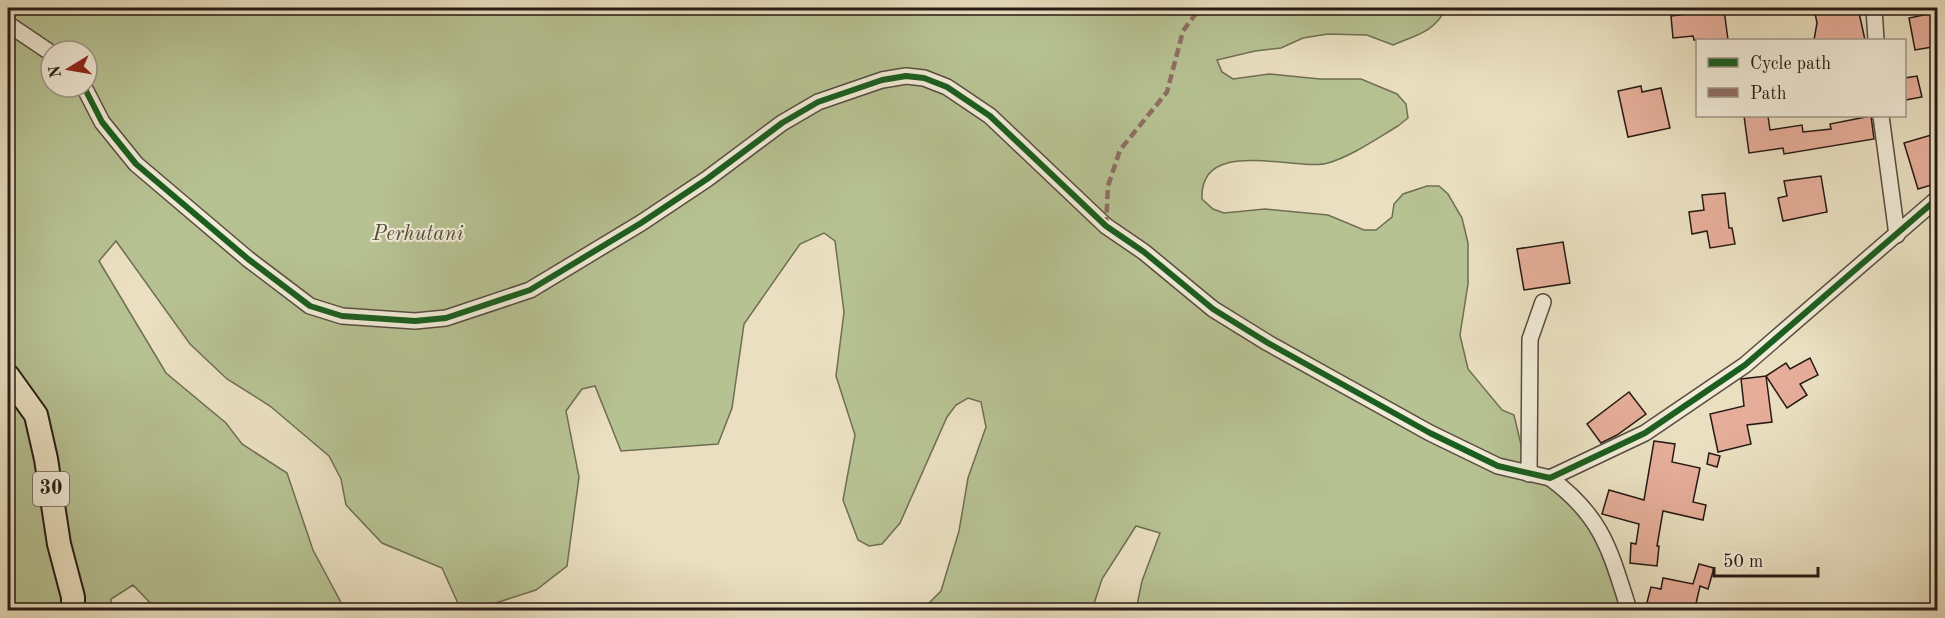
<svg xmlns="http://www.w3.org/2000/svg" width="1945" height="618" viewBox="0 0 1945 618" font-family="'Old Standard TT',serif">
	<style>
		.green { fill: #b7c293; stroke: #6f6e54; stroke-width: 1.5; fill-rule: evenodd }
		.building { fill: #e6ae9a; stroke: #271a15; stroke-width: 1.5 }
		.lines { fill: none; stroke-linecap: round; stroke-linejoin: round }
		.minor-casing { stroke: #584c40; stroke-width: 18 }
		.highway-casing { stroke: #271a15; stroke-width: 26 }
		.minor { stroke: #f1ebd7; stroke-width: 15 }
		.highway { stroke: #eae0c1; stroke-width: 22 }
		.quiet { stroke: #8d6e63; stroke-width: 4.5; stroke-dasharray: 9 4.5; stroke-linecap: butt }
		.cycleway-casing { stroke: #f1ebd7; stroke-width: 10 }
		.cycleway { stroke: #1b5e20; stroke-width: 6 }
		.labels { text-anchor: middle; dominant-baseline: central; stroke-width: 4.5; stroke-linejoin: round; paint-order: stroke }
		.shield { fill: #f1ebd7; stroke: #64594f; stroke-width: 1.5 }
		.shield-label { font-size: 20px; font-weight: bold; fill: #271a15 }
		.park-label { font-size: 21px; font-style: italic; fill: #524c3b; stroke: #f1ebd7 }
	</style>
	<rect width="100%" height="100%" fill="#eae0c1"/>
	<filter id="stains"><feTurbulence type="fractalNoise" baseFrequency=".00333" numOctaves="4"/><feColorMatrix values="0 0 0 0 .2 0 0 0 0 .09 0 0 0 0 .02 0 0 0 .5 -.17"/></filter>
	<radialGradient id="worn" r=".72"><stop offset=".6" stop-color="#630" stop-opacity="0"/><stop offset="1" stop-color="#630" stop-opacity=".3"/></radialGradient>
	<path class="green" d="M8 8H1446C1435 32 1416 35 1393 45L1367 35 1328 34 1303 38 1281 48 1255 51 1217 60 1222 72 1233 79 1269 74 1320 79H1361L1397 94 1406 104 1408 118 1398 126C1376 139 1352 156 1328 163 1296 172 1199 135 1202 199L1213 209 1224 213 1265 209 1328 215 1364 230H1376L1392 217 1394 204 1403 194 1427 186H1439L1448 194 1462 218 1468 243V284L1460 335 1468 369 1502 410 1514 415 1522 449 1546 484 1570 502 1595 535 1622 610H1136L1142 581 1160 533 1136 526 1102 579 1092 610H922L941 591 959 531 968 478 986 427 981 402 968 398 956 405 947 417 900 523 882 544 869 546 858 540 843 500 855 435 836 376 844 312 835 241 824 233 800 244 744 324 732 408 718 444 621 451 595 386 582 389 566 411 579 477 567 566 536 590 474 610H461L442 568 382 543 346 505 341 479 329 456 270 406 227 379 190 344 116 241 99 261 166 373 226 423 242 444 287 473 313 550 345 610H157L133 585 111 599 112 610H8ZM51 51H87V87H51Z"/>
	<g class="building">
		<path d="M1814 8H1858L1865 40H1814L1817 23Z"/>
		<path d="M1724 9 1728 40H1694L1693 36 1673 38 1671 16Z"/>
		<path d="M1938 12V46L1915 50 1909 18Z"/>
		<path d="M1917 76 1922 97 1905 100V78Z"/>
		<path d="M1641 86 1642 92 1661 88 1670 128 1628 137 1618 91Z"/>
		<path d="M1744 116H1768L1770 130 1802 125 1803 132 1831 129 1830 124 1871 116 1874 139 1784 154 1783 148 1749 153Z"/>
		<path d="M1938 133V183L1918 189 1904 143Z"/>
		<path d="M1821 176 1827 212 1783 221 1778 198 1787 196 1784 181Z"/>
		<path d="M1725 193 1729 228H1732L1735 244 1710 248 1707 231 1692 234 1689 212 1704 210 1702 195Z"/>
		<path d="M1563 242 1570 283 1524 290 1517 249Z"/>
		<path d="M1810 358 1818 375 1800 384 1807 395 1787 408 1766 376 1786 363 1790 369Z"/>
		<path d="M1766 376 1772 422 1747 425 1751 444 1718 452 1710 414 1744 406 1741 379Z"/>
		<path d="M1629 392 1646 414 1617 435 1601 443 1587 424Z"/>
		<path d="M1654 441 1675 444 1672 462 1700 468 1693 502 1706 505 1703 520 1663 511 1657 546H1659L1657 566 1630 563 1631 543 1636 544 1639 524 1602 514 1609 490 1644 500Z"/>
		<path d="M1709 453 1720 456 1717 467 1707 464Z"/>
		<path d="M1699 564 1714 568 1708 589 1700 586 1695 608 1689 606 1688 610H1645L1651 587 1661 589 1663 578 1693 584Z"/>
	</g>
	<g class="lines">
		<defs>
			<g id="minor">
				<path d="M1874 8 1876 40"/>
				<path d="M8 24 51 53"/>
				<path d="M84 87 102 122 136 164 248 259 310 306 342 316 415 321 446 318 530 290 641 223 707 179 782 123 818 102 882 80 906 76 924 78 947 87 990 116 1106 226 1144 252 1213 309 1268 343 1430 433 1498 466 1550 478 1645 433 1745 365 1938 198"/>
				<path d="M1881 116 1897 235"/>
				<path d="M1529 474 1530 339 1543 302"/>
				<path d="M1550 478C1603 517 1610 551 1629 610"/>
			</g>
			<path id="highway" d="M8 376 36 415 46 459 59 544 73 597V610"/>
		</defs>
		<use href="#minor" class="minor-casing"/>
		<use href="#highway" class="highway-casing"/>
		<use href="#minor" class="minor"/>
		<use href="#highway" class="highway"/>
		<path class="quiet" d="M1106 226 1108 186 1120 150 1167 92 1183 31 1200 8"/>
		<defs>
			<path id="cycleway" d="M84 87 102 122 136 164 248 259 310 306 342 316 415 321 446 318 530 290 641 223 707 179 782 123 818 102 882 80 906 76 924 78 947 87 990 116 1106 226 1144 252 1213 309 1268 343 1430 433 1498 466 1550 478 1645 433 1745 365 1938 198"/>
		</defs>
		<use href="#cycleway" class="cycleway-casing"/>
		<use href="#cycleway" class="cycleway"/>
	</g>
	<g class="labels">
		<rect class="shield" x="33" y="472" width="36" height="34" rx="4.5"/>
		<g class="shield-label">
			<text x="51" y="489">30</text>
		</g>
		<g class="park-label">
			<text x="418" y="234">Perhutani</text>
		</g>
	</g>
	<rect width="1945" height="618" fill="none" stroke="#eae0c1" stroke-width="30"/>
	<rect x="9" y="9" width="1927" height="600" fill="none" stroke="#271a15" stroke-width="3"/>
	<rect x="15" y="15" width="1915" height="588" fill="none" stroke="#271a15" stroke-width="1.5"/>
	<rect x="1696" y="39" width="210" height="78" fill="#f1ebd7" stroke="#a09789" stroke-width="1.5"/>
	<rect x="1708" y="58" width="30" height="9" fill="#1b5e20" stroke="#a09789" stroke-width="1.5"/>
	<text x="1750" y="69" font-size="18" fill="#271a15">Cycle path</text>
	<rect x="1708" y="88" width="30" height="9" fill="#8d6e63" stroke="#a09789" stroke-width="1.5"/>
	<text x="1750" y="99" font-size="18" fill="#271a15">Path</text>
	<g transform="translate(69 69) rotate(259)"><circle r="28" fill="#f1ebd7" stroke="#a09789" stroke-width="1.5"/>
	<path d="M0-4.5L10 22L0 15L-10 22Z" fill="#8f2418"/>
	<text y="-9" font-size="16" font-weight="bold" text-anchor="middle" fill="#271a15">N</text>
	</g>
	<path d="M1714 567v9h104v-9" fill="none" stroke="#271a15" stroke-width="3"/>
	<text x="1723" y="567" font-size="18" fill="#271a15" stroke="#f1ebd7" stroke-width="4.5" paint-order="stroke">50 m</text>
	<rect width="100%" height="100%" filter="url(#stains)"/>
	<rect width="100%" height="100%" fill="url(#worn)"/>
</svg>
